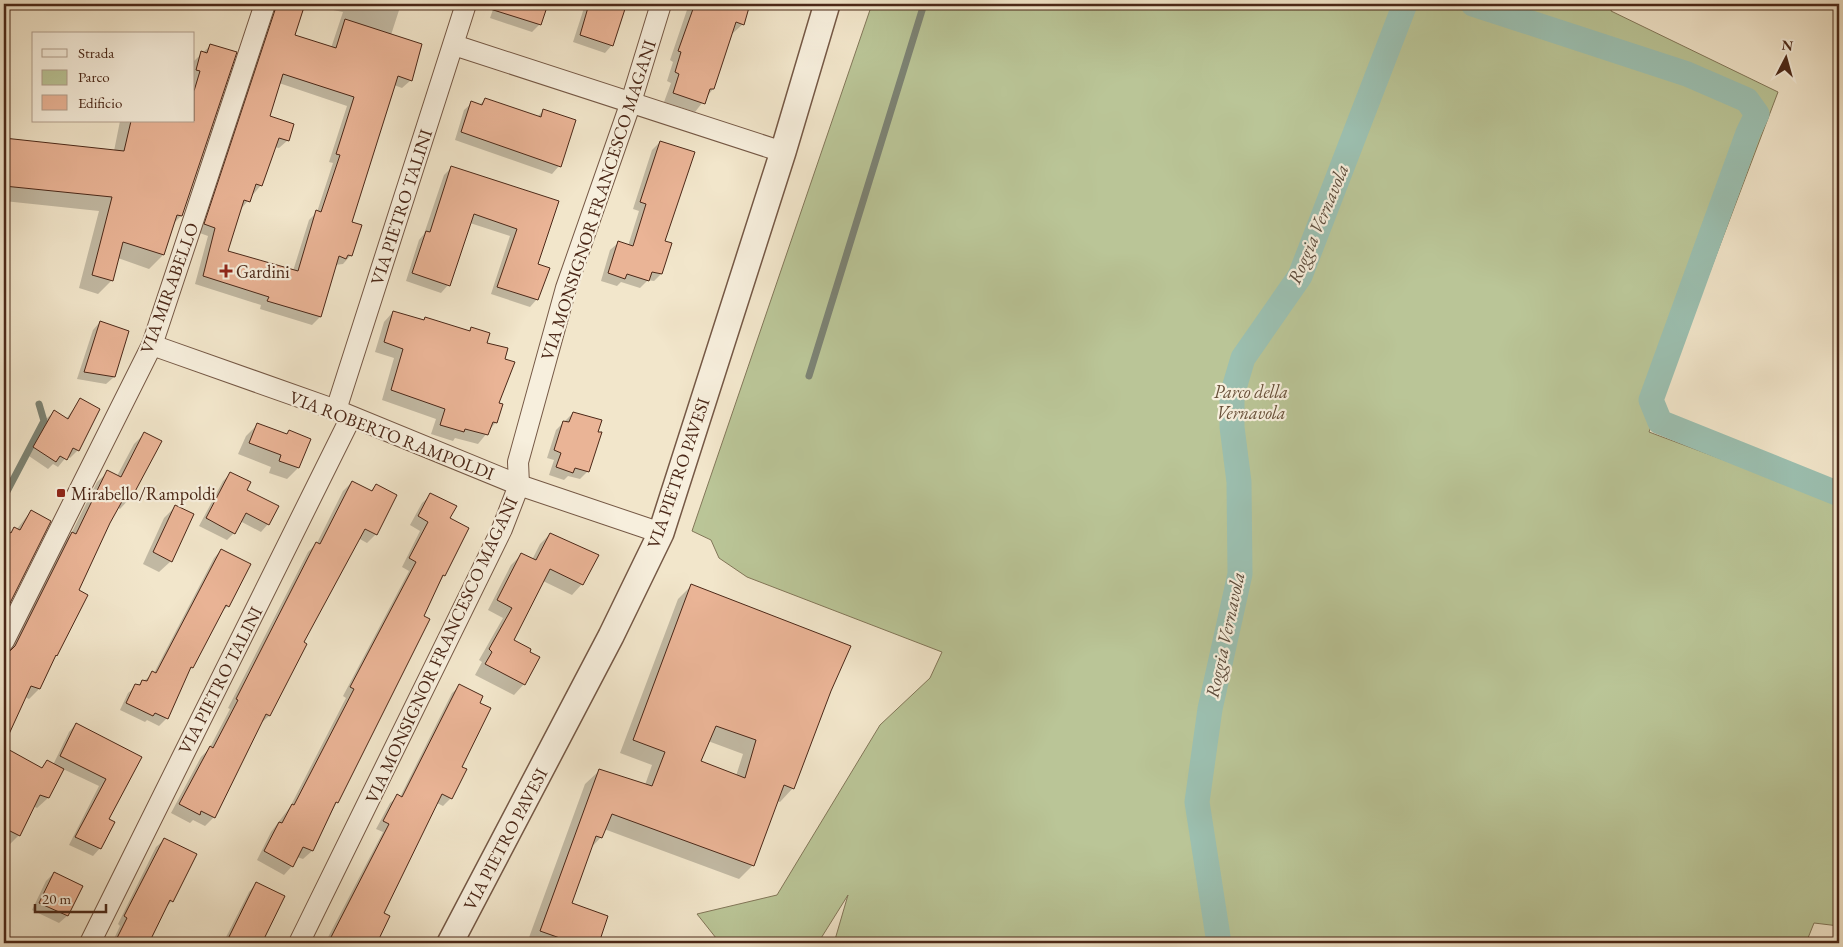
<svg xmlns="http://www.w3.org/2000/svg" width="1843" height="947" viewBox="0 0 1843 947" font-family="'EB Garamond',serif">
	<style>
		.green { fill: #bac597; stroke: #827658 }
		.shadow { fill: #0003; fill-rule: evenodd }
		.lines { fill: none; stroke-linecap: round; stroke-linejoin: round }
		.stream { stroke: #7c8374; stroke-width: 7 }
		.canal { stroke: #9cc0b1; stroke-width: 25 }
		.building { fill: #eab496; stroke: #4b2818; fill-rule: evenodd }
		.minor-casing { stroke: #755845; stroke-width: 22 }
		.tertiary-casing { stroke: #755845; stroke-width: 28 }
		.minor { stroke: #f7efdd; stroke-width: 20 }
		.tertiary { stroke: #f7efdd; stroke-width: 25 }
		.poi-dot { fill: #8f2418; stroke: #f7efdd; stroke-width: 2 }
		.labels { text-anchor: middle; dominant-baseline: central; stroke-width: 4.5; stroke-linejoin: round; paint-order: stroke }
		.street-label { font-size: 18px; fill: #4b2818; stroke: #f7efdd }
		.poi-label { font-size: 18px; fill: #4b2818; stroke: #f7efdd; text-anchor: start }
		.park-label { font-size: 18px; font-style: italic; fill: #674f38; stroke: #f7efdd }
		.water-label { font-size: 19px; font-style: italic; fill: #5f4e3e; stroke: #f7efdd }
	</style>
	<rect width="100%" height="100%" fill="#f2e6cb"/>
	<filter id="stains"><feTurbulence type="fractalNoise" baseFrequency=".004" numOctaves="4"/><feColorMatrix values="0 0 0 0 .2 0 0 0 0 .09 0 0 0 0 .02 0 0 0 .5 -.17"/></filter>
	<radialGradient id="worn" r=".72"><stop offset=".6" stop-color="#630" stop-opacity="0"/><stop offset="1" stop-color="#630" stop-opacity=".3"/></radialGradient>
	<path class="green" d="M872 4H1613L1611 11 1778 92 1649 432 1839 503V926L1814 923 1806 943H834L848 895 818 943H720L697 914 777 895 880 725 930 678 942 652 747 577 719 558 711 540 692 531Z"/>
	<g class="shadow">
		<path d="M272 4H401L391 35 411 80 402 88 394 85 350 223 351 255 343 264 335 265 320 317 312 325 260 309 261 305 195 284 208 236 197 232ZM304 4 343 12 331 48 294 35ZM279 83 347 106 329 162 333 163 317 212 309 220 293 271 227 251 241 209 261 185 274 147 279 148 288 140 269 117Z"/>
		<path d="M495 4H546L540 24 532 32 490 18Z"/>
		<path d="M588 4H602L623 10 612 45 605 53 573 42 584 8Z"/>
		<path d="M689 4H749L743 24 733 33H731L713 89 695 112 664 102 671 83 667 81 673 62 670 60Z"/>
		<path d="M211 45 181 216 173 224 163 255 149 269 118 258 112 280 98 294 79 288 99 211 4 201V140L114 151 120 121H194V61Z"/>
		<path d="M485 100 537 117 544 110 559 166 552 174 455 140 464 110 472 103 479 105Z"/>
		<path d="M660 142 664 241 661 274 654 281 648 280 640 288 621 282 617 286 601 281 610 250 618 243 628 246 639 211 633 209 652 150Z"/>
		<path d="M451 168 557 202 537 265V299L530 307 491 294 510 236 470 223 448 285 441 293 406 281 419 240 424 234 444 175Z"/>
		<path d="M393 312 423 321 425 318 468 332 472 328 486 343 497 404 496 422 478 444 455 438 453 441 431 434 436 419 382 400 394 358 375 352 384 322Z"/>
		<path d="M100 322 114 377 106 384 77 379 93 330Z"/>
		<path d="M81 399 78 450 70 458 67 456 58 467 53 464 48 469 26 454 46 419 54 412 66 419Z"/>
		<path d="M573 413 588 471 580 479 568 476 564 480 549 475 554 460 547 458 556 430Z"/>
		<path d="M257 425 286 435 289 432 298 468 287 479 269 473 271 467 238 454 246 436Z"/>
		<path d="M144 434 161 441 130 498 120 509 117 507 77 590 86 595 39 689 29 699 25 697 4 742V653H7L62 544 71 534 97 482 108 472 117 476 134 444Z"/>
		<path d="M230 474 245 490 268 524 261 532 240 521 234 533 227 540 199 526 223 481Z"/>
		<path d="M352 482 370 492 376 485V534L367 543 358 538 302 643 306 645 269 716 260 724 214 817 205 826 193 820 190 823 171 813 201 757 209 749 230 709 228 708 308 552 317 543 343 491Z"/>
		<path d="M431 495 449 519 468 529 422 617 429 620 312 851 303 859 297 857 292 866 284 875 257 860 271 832 290 807 346 698 343 696 409 571 402 567 420 531 410 525 422 503Z"/>
		<path d="M176 506 171 561 159 572 143 564 164 518Z"/>
		<path d="M31 511 49 521 4 612V531L9 534 14 528 17 529Z"/>
		<path d="M550 534 582 584 572 595 543 581 512 641 524 684 514 695 475 675 482 662 479 660 503 618 488 610 511 565 521 555 532 560 540 544Z"/>
		<path d="M221 550 228 606 220 613 192 668 187 672 167 718 159 726 147 720 145 722 120 710 128 693 154 673 214 558Z"/>
		<path d="M692 585 830 691 793 788 780 802 777 801 753 865 739 879 604 829 601 837 590 849 570 903 607 917 597 943H527L585 784 599 771 645 785 652 765 620 753 678 599ZM708 741 743 754 736 776 700 762Z"/>
		<path d="M460 686V767L465 770 451 798 443 806 437 803 382 913 388 917 376 943H325L383 832 376 829 390 803 398 796 400 797 452 693Z"/>
		<path d="M76 724 140 757 108 820 100 848 93 856 69 845 99 786 63 769 48 798 37 808 33 806 19 835 9 845 4 843V749L41 769 48 762 53 765 69 732Z"/>
		<path d="M164 840 172 901 164 909 147 943H112L120 926 118 924 156 847Z"/>
		<path d="M54 873 82 887 67 916 59 923 32 910 46 881Z"/>
		<path d="M256 884 283 897 260 943H223L249 892Z"/>
		<path d="M9 940 17 943H5Z"/>
	</g>
	<g class="lines">
		<g class="stream">
			<path d="M809 376 924 4"/>
			<path d="M4 497 44 421 39 404"/>
		</g>
		<g class="canal">
			<path d="M1473 4 1687 74 1747 100 1757 114 1748 133 1651 400 1660 422 1839 494"/>
			<path d="M1219 943 1197 802 1210 709 1240 574 1239 482 1232 427V395L1243 358 1300 276 1405 4"/>
		</g>
	</g>
	<g class="building">
		<path d="M277 4H305L295 35 336 48 345 19 422 44 412 81 398 76 352 222 362 225 352 256 348 255 346 259 339 256 321 317 267 301 269 297 203 276 215 228 204 224ZM283 74 354 97 336 154 340 155 321 212 316 210 298 271 228 251 244 200 250 202 256 184 262 186 279 138 289 141 294 124 270 116Z"/>
		<path d="M488 4H548L541 25 487 8Z"/>
		<path d="M589 4H606L625 9 613 46 580 35Z"/>
		<path d="M692 4H750L744 25 736 22 714 89H710L705 104 673 93 679 74 675 72 681 52 678 51 693 9Z"/>
		<path d="M210 44 237 52 182 216 177 215 164 255 123 242 113 281 92 275 112 197 4 186V138L124 151 131 121H194V91L200 71 196 70 201 51 207 53Z"/>
		<path d="M485 98 541 117 543 109 576 120 561 167 461 132 471 101 482 105Z"/>
		<path d="M660 141 695 152 665 241 672 243 662 274 652 272 649 281 627 274 625 279 608 273 618 241 633 246 646 204 640 202Z"/>
		<path d="M451 166 559 201 538 264 550 268 538 300 497 287 517 229 474 214 450 286 412 273 426 231 430 232Z"/>
		<path d="M393 311 424 320 425 317 470 331 471 327 490 333 487 343 508 348 505 359 515 362 499 403 503 404 497 423 493 422 488 435 465 429 464 432 440 425 445 409 391 390 403 349 384 342Z"/>
		<path d="M100 321 129 331 115 377 84 372Z"/>
		<path d="M80 398 100 409 79 451 73 448 67 460 60 456 56 462 33 447 54 410 68 419Z"/>
		<path d="M573 412 602 420 598 432H602L589 472 575 468 573 473 556 467 561 453 554 450 563 421 569 422Z"/>
		<path d="M257 423 287 434 289 430 311 439 299 468 279 461 281 455 249 443Z"/>
		<path d="M144 432 162 441 131 499 125 496 110 523 79 590 88 595 57 656 56 655 40 689 31 686 4 745V653L10 651 15 646 72 532 76 534 107 470 121 477Z"/>
		<path d="M230 472 251 482 247 490 279 506 269 525 246 513 235 534 206 518Z"/>
		<path d="M352 481 372 491 376 484 397 495 377 535 365 529 304 642 307 644 270 716 266 714 215 818 201 811 200 815 179 804 210 746 213 748 238 700 236 699 316 542 320 544Z"/>
		<path d="M430 493 457 506 450 518 469 528 445 576 443 575 424 616 430 619 338 803 336 802 313 851 303 847 293 867 264 851 279 822 282 823 292 804 294 805 354 689 350 687 416 562 409 558 428 522 418 516Z"/>
		<path d="M175 505 194 514 172 562 153 552Z"/>
		<path d="M31 510 51 521 4 615V529L11 533 14 527 20 530Z"/>
		<path d="M550 533 599 555 583 585 550 569 514 640 531 649 530 652 540 657 525 685 485 664 492 652 489 649 512 608 497 600 521 553 536 560Z"/>
		<path d="M221 549 251 564 229 607 226 605 193 668 191 667 168 719 155 713 153 716 126 703 135 684 140 685 142 680 147 681 152 671 156 673Z"/>
		<path d="M691 584 851 646 831 691 794 789 784 785 754 866 612 814 602 838 596 836 572 903 608 916 599 943H574L540 931 599 769 652 786 665 752 633 740ZM716 726 756 740 745 778 701 761Z"/>
		<path d="M459 684 483 696 480 703 491 708 462 767 467 769 452 799 442 794 384 913 390 916 377 943H328L389 824 383 821 397 794 402 797Z"/>
		<path d="M76 723 142 757 109 819 115 822 101 849 75 837 106 779 60 756Z"/>
		<path d="M4 747 42 768 47 760 64 769 49 798 40 795 20 836 4 828Z"/>
		<path d="M164 838 197 854 173 902 170 900 149 943H128L117 938 127 918 124 916Z"/>
		<path d="M54 872 83 886 68 916 39 903Z"/>
		<path d="M256 882 285 896 262 943H226Z"/>
	</g>
	<g class="lines">
		<defs>
			<g id="minor">
				<path d="M454 45 783 152"/>
				<path d="M152 345 336 410 519 485 661 533"/>
				<path d="M336 410 466 4"/>
				<path d="M4 641 152 345 265 4"/>
				<path d="M90 943 351 417"/>
				<path d="M299 943 502 529 519 485 518 462 566 288 631 102 661 4"/>
			</g>
			<path id="tertiary" d="M450 943 611 636 661 533 783 152 827 4"/>
		</defs>
		<use href="#minor" class="minor-casing"/>
		<use href="#tertiary" class="tertiary-casing"/>
		<use href="#minor" class="minor"/>
		<use href="#tertiary" class="tertiary"/>
	</g>
	<g class="poi-dot">
		<path d="M223.5 263.5h5v5h5v5h-5v5h-5v-5h-5v-5h5z"/>
		<rect x="56" y="488" width="10" height="10" rx="2.5"/>
	</g>
	<g class="labels">
		<g class="street-label">
			<text transform="translate(598 200) rotate(-72)">VIA MONSIGNOR FRANCESCO MAGANI</text>
			<text transform="translate(401 207) rotate(-72)">VIA PIETRO TALINI</text>
			<text transform="translate(169 288) rotate(-70)">VIA MIRABELLO</text>
			<text transform="translate(392 435) rotate(21)">VIA ROBERTO RAMPOLDI</text>
			<text transform="translate(678 473) rotate(-71)">VIA PIETRO PAVESI</text>
			<text transform="translate(441 650) rotate(-65)">VIA MONSIGNOR FRANCESCO MAGANI</text>
			<text transform="translate(220 680) rotate(-63)">VIA PIETRO TALINI</text>
			<text transform="translate(505 839) rotate(-62)">VIA PIETRO PAVESI</text>
		</g>
		<g class="poi-label">
			<text x="236" y="271">Gardini</text>
			<text x="71" y="493">Mirabello/Rampoldi</text>
		</g>
		<g class="park-label">
			<text x="1251" y="391">Parco della<tspan x="1251" dy="21">Vernavola</tspan></text>
		</g>
		<g class="water-label">
			<text transform="translate(1318 224) rotate(-67)">Roggia Vernavola</text>
			<text transform="translate(1225 635) rotate(-78)">Roggia Vernavola</text>
		</g>
	</g>
	<rect width="1843" height="947" fill="none" stroke="#f2e6cb" stroke-width="20"/>
	<rect x="5" y="5" width="1833" height="937" fill="none" stroke="#4b2818" stroke-width="2.5"/>
	<rect x="10" y="10" width="1823" height="927" fill="none" stroke="#4b2818"/>
	<rect x="32" y="32" width="162" height="90" fill="#f7efdd" stroke="#b29f8e"/>
	<rect x="42" y="49" width="25" height="8" fill="#f7efdd" stroke="#b29f8e"/>
	<text x="78" y="58" font-size="15" fill="#4b2818">Strada</text>
	<rect x="42" y="70" width="25" height="15" fill="#bac597" stroke="#b29f8e"/>
	<text x="78" y="82" font-size="15" fill="#4b2818">Parco</text>
	<rect x="42" y="95" width="25" height="15" fill="#eab496" stroke="#b29f8e"/>
	<text x="78" y="108" font-size="15" fill="#4b2818">Edificio</text>
	<g transform="translate(1786 58) rotate(6)" stroke="#f7efdd" stroke-width="4" paint-order="stroke">
	<path d="M0-4L9 19L0 12L-9 19Z" fill="#4b2818"/>
	<text y="-8" font-size="14" font-weight="bold" text-anchor="middle" fill="#4b2818">N</text>
	</g>
	<path d="M35 904v8h71v-8" fill="none" stroke="#4b2818" stroke-width="2.5"/>
	<text x="42" y="904" font-size="15" fill="#4b2818" stroke="#f7efdd" stroke-width="4" paint-order="stroke">20 m</text>
	<rect width="100%" height="100%" filter="url(#stains)"/>
	<rect width="100%" height="100%" fill="url(#worn)"/>
</svg>
